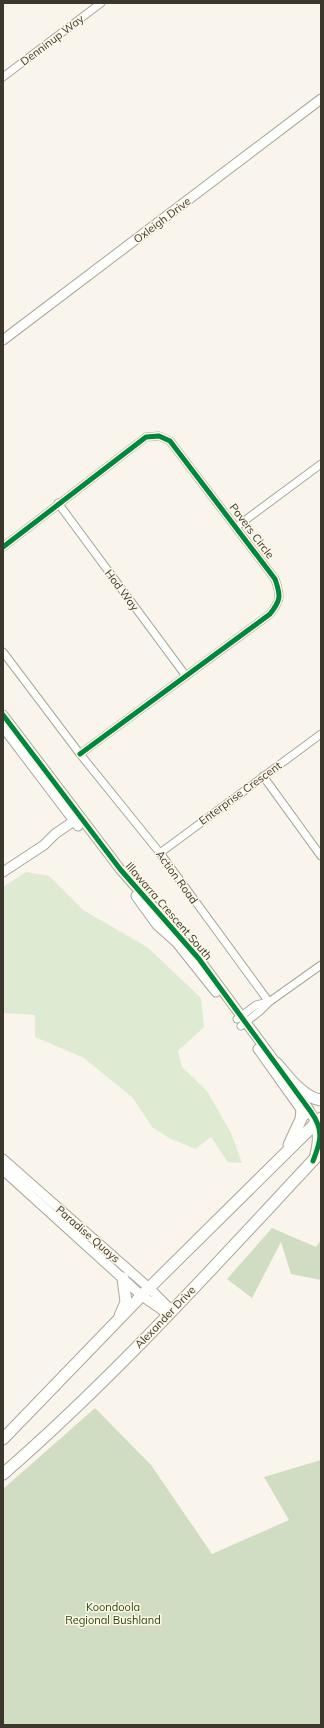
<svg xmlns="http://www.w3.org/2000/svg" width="324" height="1728" viewBox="0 0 324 1728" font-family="Mulish,sans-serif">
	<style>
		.green { fill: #deead2 }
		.forest { fill: #d0ddc2 }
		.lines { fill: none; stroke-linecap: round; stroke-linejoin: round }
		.minor-casing { stroke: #aaa69e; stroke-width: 9 }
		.tertiary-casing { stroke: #aaa69e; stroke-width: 11 }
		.primary-casing { stroke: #aaa69e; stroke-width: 13 }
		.minor { stroke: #fefefc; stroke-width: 7 }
		.tertiary { stroke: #fefefc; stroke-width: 9 }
		.primary { stroke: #fefefc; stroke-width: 11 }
		.cycleway-casing { stroke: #fef7e7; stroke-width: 8 }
		.cycleway { stroke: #00873e; stroke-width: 5 }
		.labels { text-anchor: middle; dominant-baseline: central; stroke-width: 3; stroke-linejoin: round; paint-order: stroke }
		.street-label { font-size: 11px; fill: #3b372d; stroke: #fef7e7 }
		.park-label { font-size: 11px; fill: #244809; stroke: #fef7e7 }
	</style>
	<rect width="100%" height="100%" fill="#f9f5ec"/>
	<path class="green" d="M26 872 49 876 83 910 147 947 201 998 204 1027 178 1051 182 1067 207 1091 231 1133 242 1163 228 1162 211 1137 195 1149 169 1138 152 1127 133 1098 84 1058 35 1037V1015L3 1013V887Z"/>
	<g class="forest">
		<path d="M272 1228 316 1247 321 1240V1280L291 1274 281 1242 252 1298 227 1279Z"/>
		<path d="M95 1408 151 1465 212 1554 289 1520 264 1477 321 1460V1725H3V1489Z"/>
	</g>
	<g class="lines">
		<defs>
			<g id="minor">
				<path d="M3 77 101 3"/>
				<path d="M58 503 186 676"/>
				<path d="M236 527 321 464"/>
				<path d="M3 547 146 437 159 436 170 441 275 579C281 596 281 600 270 614L80 754"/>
				<path d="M3 652 80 754 160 853 269 1002"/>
				<path d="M263 776 321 856"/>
				<path d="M160 853 321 734"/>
				<path d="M237 1019 256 1005 268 1002"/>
				<path d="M241 1026 260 1011 269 1002 321 965"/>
			</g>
			<g id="tertiary">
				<path d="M3 340 321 99"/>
				<path d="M3 715 120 869 199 959 279 1067"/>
				<path d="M3 727 78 826"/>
				<path d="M3 872 44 845 55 834 78 818"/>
				<path d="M136 896 157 925 177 943 216 992"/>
				<path d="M258 1049 305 1115"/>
				<path d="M292 1086C311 1112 324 1124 314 1158"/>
				<path d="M3 1159 149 1288 172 1311"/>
				<path d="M3 1170 142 1296 168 1314"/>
			</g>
			<g id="primary">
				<path d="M276 1063C287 1075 303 1098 321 1100"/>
				<path d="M289 1145 301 1119 302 1110"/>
				<path d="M120 1316 126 1302 123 1278"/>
				<path d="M3 1439 148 1289 321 1118"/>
				<path d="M3 1474C117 1375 218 1262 321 1152"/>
			</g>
		</defs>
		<use href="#minor" class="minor-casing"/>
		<use href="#tertiary" class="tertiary-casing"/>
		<use href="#primary" class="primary-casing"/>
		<use href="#minor" class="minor"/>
		<use href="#tertiary" class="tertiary"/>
		<use href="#primary" class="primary"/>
		<defs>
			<g id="cycleway">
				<path d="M3 547 146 437 159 436 170 441 275 579C281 596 281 600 270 614L80 754"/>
				<path d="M3 715 120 869 199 959 311 1112C324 1130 321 1141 313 1161"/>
			</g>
		</defs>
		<use href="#cycleway" class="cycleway-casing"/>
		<use href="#cycleway" class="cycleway"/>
	</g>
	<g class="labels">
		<g class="street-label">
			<text transform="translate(52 40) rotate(-37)">Denninup Way</text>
			<text transform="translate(162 220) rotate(-37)">Oxleigh Drive</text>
			<text transform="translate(252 531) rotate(53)">Pavers Circle</text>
			<text transform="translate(122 590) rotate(53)">Hod Way</text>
			<text transform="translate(240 793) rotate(-36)">Enterprise Crescent</text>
			<text transform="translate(177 877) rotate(54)">Action Road</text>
			<text transform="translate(169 911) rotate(49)">Illawarra Crescent South</text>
			<text transform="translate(88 1234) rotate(41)">Paradise Quays</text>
			<text transform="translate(165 1317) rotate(-46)">Alexander Drive</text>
		</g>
		<g class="park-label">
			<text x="113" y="1607">Koondoola<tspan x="113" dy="13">Regional Bushland</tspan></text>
		</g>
	</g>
	<rect width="324" height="1728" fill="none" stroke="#3b372d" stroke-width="8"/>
</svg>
